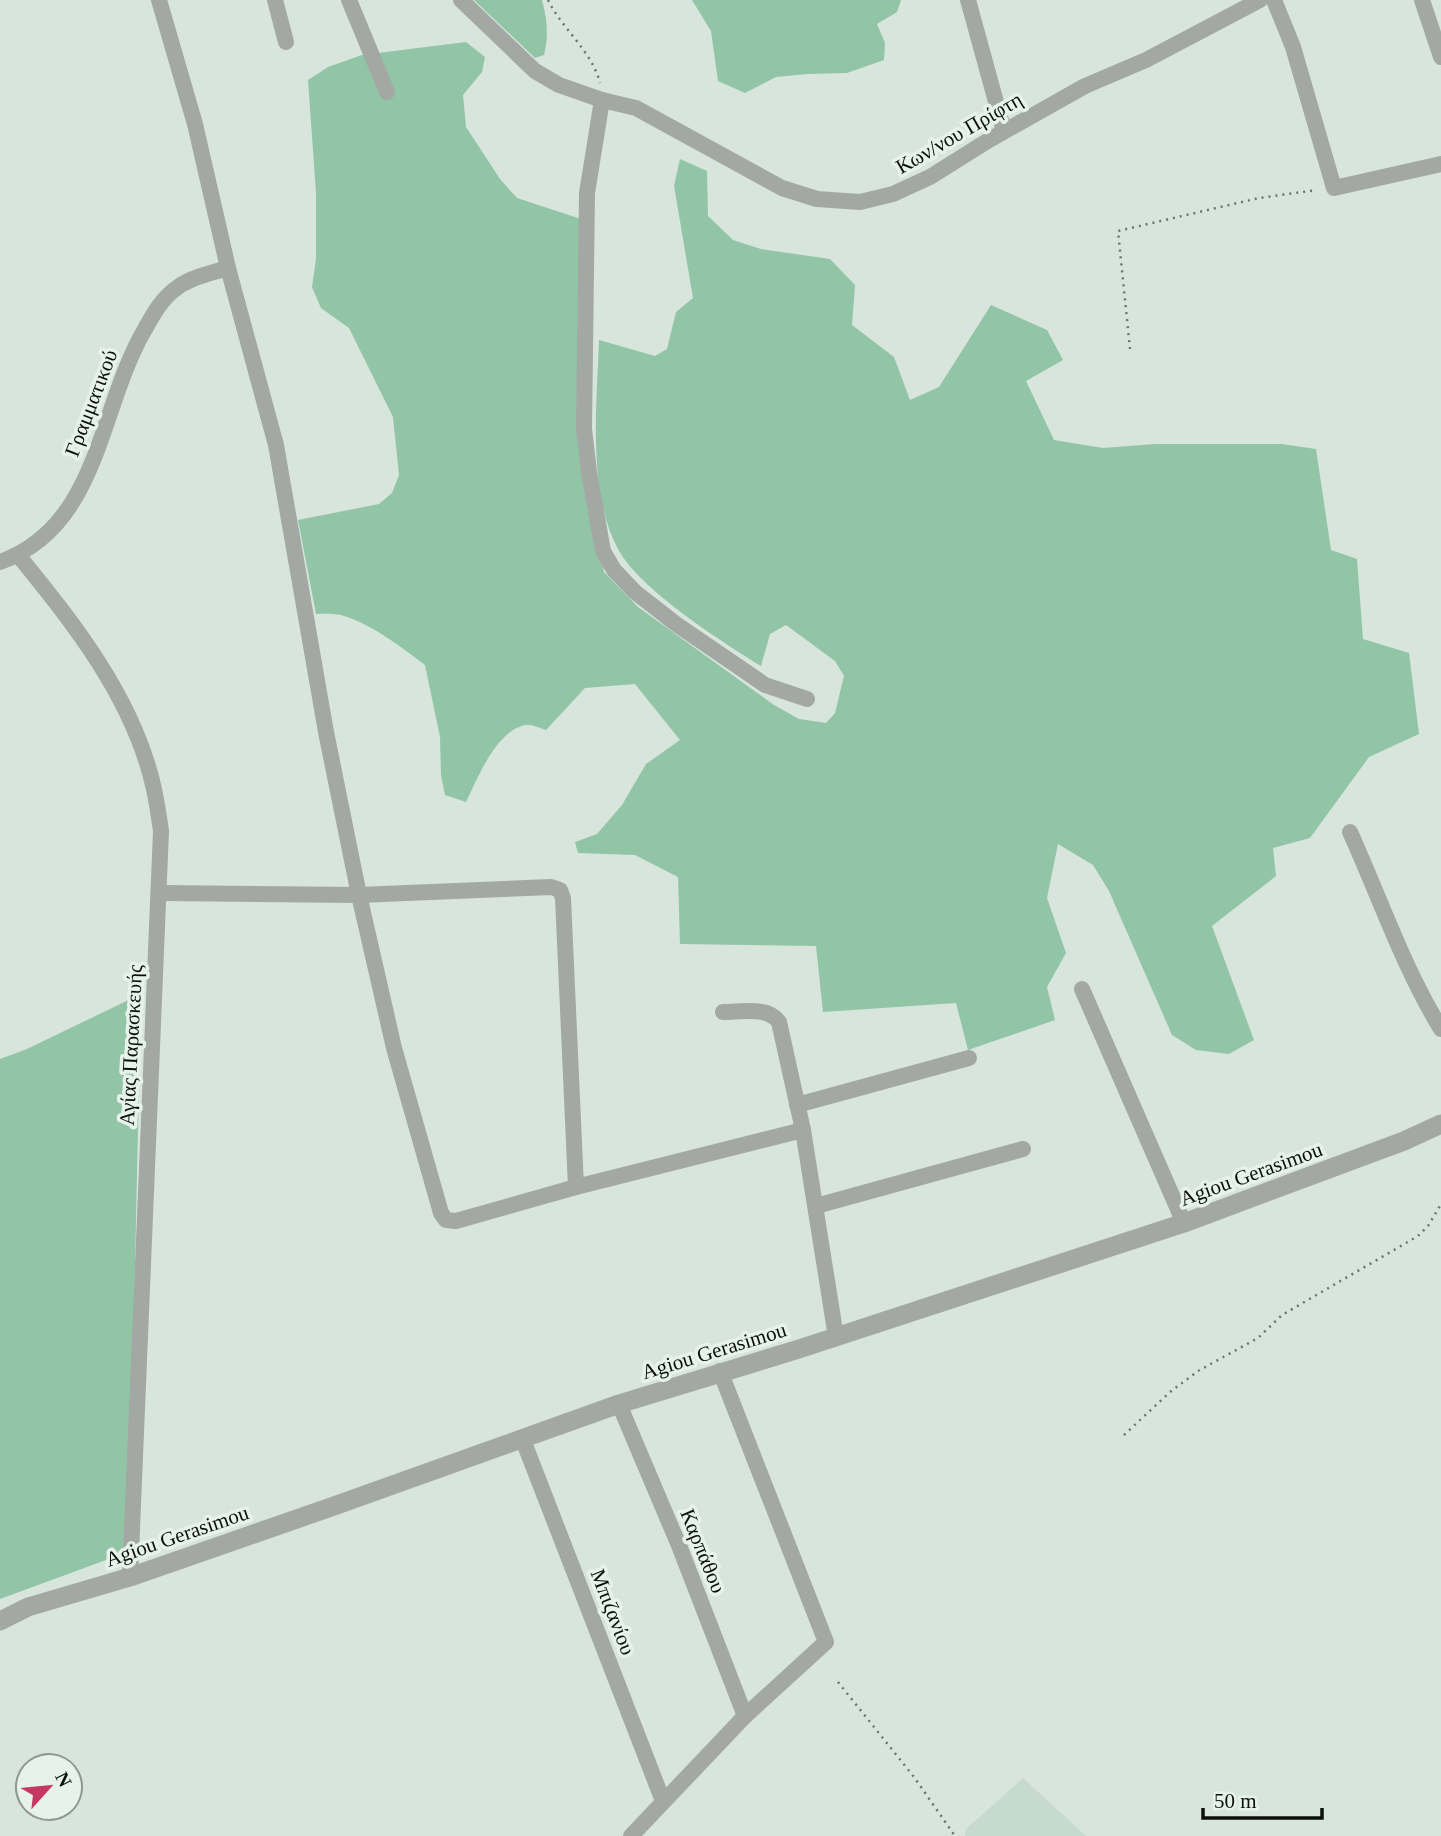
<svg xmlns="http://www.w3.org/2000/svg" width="1441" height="1836" viewBox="0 0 1441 1836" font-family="Georgia,serif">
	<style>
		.built { fill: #c6dacd }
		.green { fill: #91c5a5 }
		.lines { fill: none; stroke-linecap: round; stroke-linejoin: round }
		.path { stroke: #6c746f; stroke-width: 2.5; stroke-dasharray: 2 5; stroke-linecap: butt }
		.minor { stroke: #a3a8a5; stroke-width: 16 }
		.tertiary { stroke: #a3a8a5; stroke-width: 19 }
		.labels { text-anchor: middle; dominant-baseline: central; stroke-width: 7; stroke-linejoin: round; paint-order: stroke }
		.street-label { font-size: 21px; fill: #0c100d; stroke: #e6f2ea }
	</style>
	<rect width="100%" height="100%" fill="#d8e5dd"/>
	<path class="built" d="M1023 1778 1086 1836H965L966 1829Z"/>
	<g class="green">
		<path d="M474 0H542C547 19 549 35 544 55L535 58Z"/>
		<path d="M692 0H901L897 12 877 24 885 43 884 60 847 73 808 74 776 77 745 93 718 81 711 31Z"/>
		<path d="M466 42 485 57 482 72 463 95 466 127 500 179 517 198 581 219 597 541 604 572 638 607 774 705 799 719 826 723 835 713 844 676 835 661 786 625 770 634 761 666C722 642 639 589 618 549 587 492 597 403 599 340L655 356 667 349 676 312 693 298 674 186 680 159 707 171 708 216 733 240 761 249 830 259 855 285 852 325 894 357 910 400 939 387 991 305 1047 330 1063 360 1026 381 1054 440 1103 448 1155 444H1282L1316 449 1331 550 1357 559 1363 639 1409 653 1419 734 1369 757 1310 838 1273 848 1276 876 1212 926 1254 1040 1229 1054 1196 1050 1172 1035 1109 891 1093 865 1058 844 1047 898 1066 953 1047 987 1055 1020 968 1050 956 1003 823 1012 816 946 680 944 678 877 635 855 578 853 575 842 597 834 622 805 646 764 680 740 635 684 585 688 546 730C539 728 531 724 525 725 495 732 478 778 466 802L445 795 441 775 440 737 425 665C401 647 373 625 344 616 335 613 325 614 316 614L298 520 379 504 392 493 399 475 393 417 349 328 321 308 312 287 316 259V193L308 80 328 67 362 55Z"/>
		<path d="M141 994 133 1358 125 1553 0 1599V1059L27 1049Z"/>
	</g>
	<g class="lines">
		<g class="path">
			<path d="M548 0C562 29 592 51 600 83"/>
			<path d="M1130 349 1118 231 1259 198 1317 190"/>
			<path d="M1124 1435 1170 1392 1198 1371 1258 1338 1282 1315 1418 1236 1428 1226 1441 1204"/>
			<path d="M838 1682 914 1777 955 1836"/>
		</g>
		<g class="minor">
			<path d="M159 0 195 124 228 268 276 445 326 732 359 895 394 1048 441 1213 446 1220 456 1221 576 1187 803 1130 836 1337"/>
			<path d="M275 0 286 42"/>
			<path d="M349 0 387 92"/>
			<path d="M461 0 535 71 559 85 602 100 636 108 782 188 817 199 860 202 893 194 930 177 989 140 1085 86 1146 60 1260 0"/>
			<path d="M968 0 1004 131"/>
			<path d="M1274 0 1293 47 1334 188 1441 164"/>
			<path d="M1422 0 1441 57"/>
			<path d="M602 100 587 193 584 429 589 472 603 551 614 570 635 592 676 624 765 685 807 699"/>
			<path d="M18 555C75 625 134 699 154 789 157 803 159 817 161 831L130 1577"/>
			<path d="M0 562C100 526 98 409 145 329 154 313 162 298 178 287 191 277 212 273 228 268"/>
			<path d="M1350 832C1380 898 1403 967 1441 1029"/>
			<path d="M160 893 359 895 551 887 560 890 563 898 576 1187"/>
			<path d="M1082 989 1184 1223"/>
			<path d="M723 1012C741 1012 768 1006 779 1022L803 1130"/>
			<path d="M797 1105 969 1058"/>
			<path d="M816 1206 1023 1149"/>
			<path d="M619 1404 680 1548 745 1716"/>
			<path d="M523 1440 663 1801"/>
			<path d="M631 1836 745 1716 826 1642 720 1371"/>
		</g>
		<path class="tertiary" d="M0 1621 28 1607 130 1577 334 1506 619 1404 799 1349 1184 1223 1404 1141 1441 1124"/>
	</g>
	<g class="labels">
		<g class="street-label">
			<text transform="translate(959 133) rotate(-30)">Κων/νου Πρίφτη</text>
			<text transform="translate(91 403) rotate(-69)">Γραμματικού</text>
			<text transform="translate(131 1045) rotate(-87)">Αγίας Παρασκευής</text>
			<text transform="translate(1251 1174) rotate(-20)">Agiou Gerasimou</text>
			<text transform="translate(714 1351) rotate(-17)">Agiou Gerasimou</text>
			<text transform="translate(177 1536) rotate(-19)">Agiou Gerasimou</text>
			<text transform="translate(703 1551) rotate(68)">Καρπάθου</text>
			<text transform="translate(613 1612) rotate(69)">Μπιζανίου</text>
		</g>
	</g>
	<g transform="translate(49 1787) rotate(63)"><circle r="33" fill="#e6f2ea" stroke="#8f9892" stroke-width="2"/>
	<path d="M0-5L12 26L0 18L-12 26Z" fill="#c63863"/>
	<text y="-10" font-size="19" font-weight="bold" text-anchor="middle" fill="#0c100d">N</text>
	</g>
	<path d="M1203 1808v10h119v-10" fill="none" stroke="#0c100d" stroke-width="3.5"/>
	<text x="1214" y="1808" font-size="21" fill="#0c100d" stroke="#e6f2ea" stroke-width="5" paint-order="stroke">50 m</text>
</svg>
